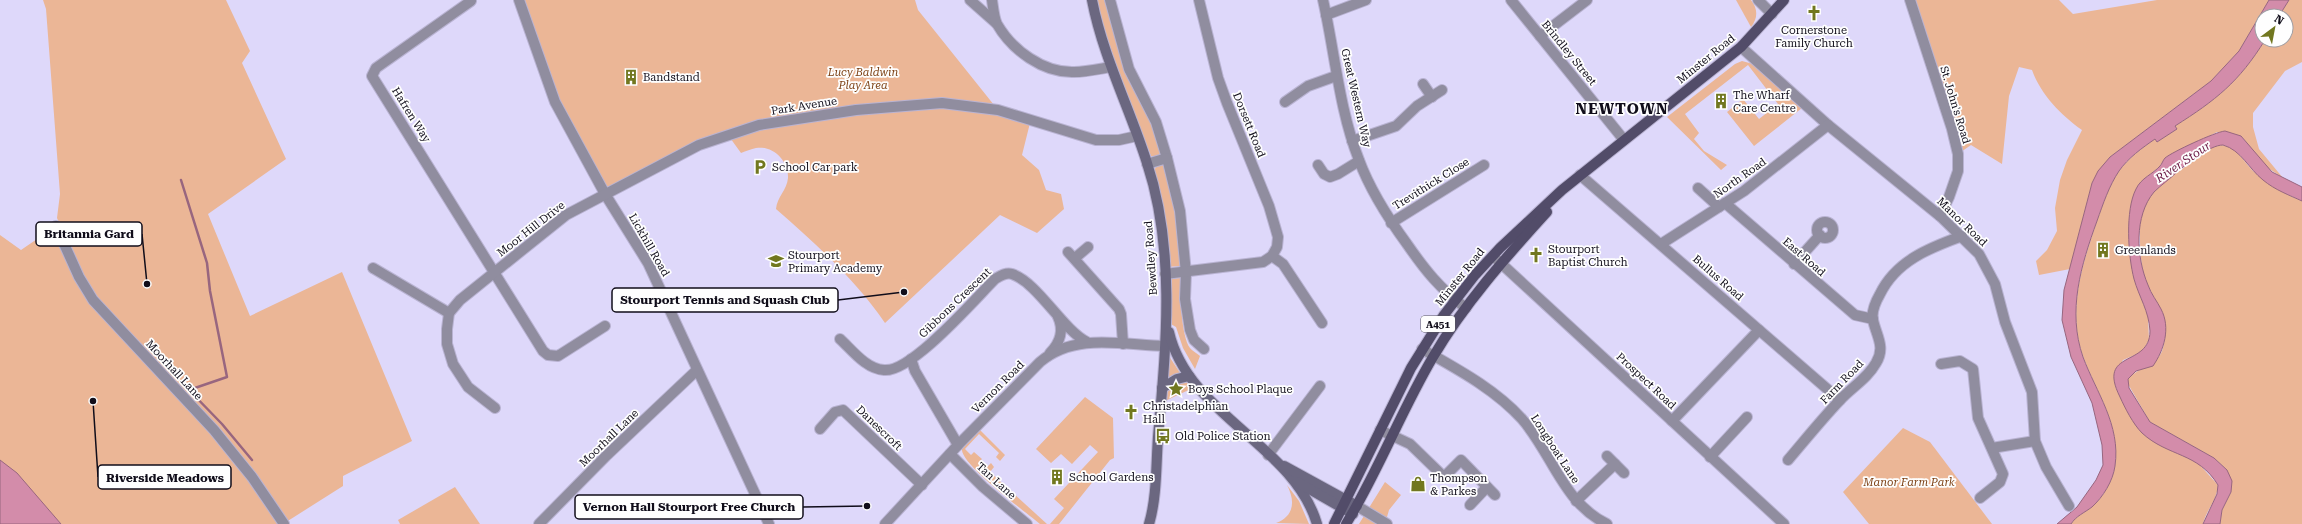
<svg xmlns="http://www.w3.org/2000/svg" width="2302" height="524" viewBox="0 0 2302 524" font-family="'Roboto Serif',serif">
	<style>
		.green { fill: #ebb696 }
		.water { fill: #d38caa; stroke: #98667f }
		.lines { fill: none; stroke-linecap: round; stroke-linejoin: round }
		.stream { stroke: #98667f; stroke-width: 2.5 }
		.street-casing { stroke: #b9b3d2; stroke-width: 12 }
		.secondary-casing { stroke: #b9b3d2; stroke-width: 12 }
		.primary-casing { stroke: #b9b3d2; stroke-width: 12 }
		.street { stroke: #908d9f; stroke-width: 10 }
		.secondary { stroke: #6b6780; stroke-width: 10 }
		.primary { stroke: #524c69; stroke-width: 10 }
		.labels { text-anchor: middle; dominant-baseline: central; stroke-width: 3.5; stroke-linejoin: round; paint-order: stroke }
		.shield { fill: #fefefe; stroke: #57555e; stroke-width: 1 }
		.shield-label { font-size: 10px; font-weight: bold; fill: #100d1a }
		.poi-label { font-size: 11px; fill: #100d1a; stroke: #fefefe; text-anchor: start }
		.street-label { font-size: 11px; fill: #100d1a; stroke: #fefefe }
		.park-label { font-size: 11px; font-style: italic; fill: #7e4317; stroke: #fefefe }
		.water-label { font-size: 12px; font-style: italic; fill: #6b1944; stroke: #fefefe }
		.district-label { font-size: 15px; font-weight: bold; letter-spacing: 1px; fill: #100d1a; stroke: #fefefe }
		.leader { fill: none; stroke: #100d1a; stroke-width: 1.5 }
		.callout-dot { fill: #100d1a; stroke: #fefefe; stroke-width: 1.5 }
		.callout { fill: #fefefe; stroke: #100d1a; stroke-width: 1.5 }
		.callout-label { font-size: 12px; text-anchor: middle; font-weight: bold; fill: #100d1a }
	</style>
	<rect width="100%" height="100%" fill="#ded8fa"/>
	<g class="green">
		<path d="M43 0H226L250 51 242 63 286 159 208 214 250 316 342 272 412 441 343 476V486L283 524H61L0 460V235L21 250 56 226 72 252 57 218 60 194 46 9Z"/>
		<path d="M519 0H915L918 10 998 110 1031 119 1022 155 1039 170 1046 190 1061 194 1064 209 1037 233 1000 215 885 323C855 279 816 244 776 209 777 197 787 190 788 178 789 161 773 145 756 148 751 149 746 151 741 153L728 135 605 194 574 140Z"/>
		<path d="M1096 0H1107L1163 149 1158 157 1151 156 1115 66Z"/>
		<path d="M1736 0H1751C1758 9 1758 18 1751 27Z"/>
		<path d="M1910 0H2059L2073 14 2157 0H2269L2239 51 2211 81 2110 157 2092 183 2070 269 2039 275 2036 261 2047 250 2057 231 2055 208 2060 180 2067 160 2082 130C2061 115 2041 95 2032 70L2019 67 2009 96 2002 164 1971 145 1958 154Z"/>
		<path d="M2289 0H2302V62L2285 71 2253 113V127L2259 149 2283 178 2265 166 2241 136 2217 132 2165 159 2159 167 2141 182 2133 198 2129 219 2130 249 2134 278 2148 316 2149 340 2142 352 2123 360 2114 375 2116 388 2142 432 2160 445 2198 463 2218 485C2217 501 2206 510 2203 524H2071C2076 516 2084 513 2092 507 2103 498 2113 480 2115 466 2121 425 2096 392 2083 356 2067 311 2082 265 2097 221 2103 204 2109 186 2119 171 2129 158 2142 148 2155 139L2157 142 2177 129 2175 126C2216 100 2239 82 2265 40H2286V16H2279Z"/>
		<path d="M1742 61 1753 64 1802 108 1754 146 1727 112 1743 99 1759 119 1778 104 1748 65 1685 114 1699 133 1694 139 1704 151 1727 165 1721 170 1667 117 1735 64Z"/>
		<path d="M2219 145C2239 145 2243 164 2257 174 2271 185 2285 194 2302 201V524H2220L2222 510 2231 492 2227 470 2214 458 2150 422 2128 384V379C2138 367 2159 365 2163 348 2170 321 2158 309 2148 286 2142 273 2140 255 2140 241 2140 233 2139 225 2140 217 2145 190 2181 170 2201 156L2206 150Z"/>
		<path d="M1158 165H1166L1178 212 1181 266 1166 267 1153 171Z"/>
		<path d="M1181 278C1180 293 1181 336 1190 348 1192 351 1197 353 1200 356L1195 369 1183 348 1176 327 1169 323 1167 279Z"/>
		<path d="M1169 356 1180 373 1166 379Z"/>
		<path d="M1187 382 1193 388 1165 401V392C1172 387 1179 382 1187 382Z"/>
		<path d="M1085 397 1113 418 1114 458 1110 460 1059 524H1050L1064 508 1054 499 1098 452 1090 445 1072 464 1061 454 1051 463 1036 449Z"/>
		<path d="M1903 428 1930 442 1992 524H1869L1843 492Z"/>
		<path d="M980 430 1005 455 1000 461 996 457 999 453 979 434 965 449 971 455 974 452 982 459 979 462 986 468 991 463 994 467 990 472 1047 524H1040C1027 513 960 464 962 449Z"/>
		<path d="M1385 482 1401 495 1389 510 1385 524H1359Z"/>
		<path d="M1287 485 1299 501 1309 524 1276 523C1295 516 1295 500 1287 485Z"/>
		<path d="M455 487 480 524H400L398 520Z"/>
	</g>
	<g class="water">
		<path d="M2269 0H2289L2279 16H2262V40H2265C2239 82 2216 100 2175 126L2177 129 2157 142 2155 139C2142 148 2128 158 2119 171 2109 186 2103 204 2097 221 2081 265 2067 311 2083 357 2096 392 2121 425 2115 466 2113 481 2103 497 2092 507 2084 513 2076 516 2071 524H2057L2077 507 2096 480 2103 465 2102 445 2092 403 2071 357 2062 320 2064 290 2092 183 2098 171 2110 157 2211 81 2239 51Z"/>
		<path d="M2225 131 2241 136 2272 172 2302 187V201C2289 195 2275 190 2263 180 2249 169 2241 150 2223 145 2210 145 2188 163 2177 172 2170 179 2161 185 2154 192 2134 216 2136 257 2148 285 2151 294 2157 301 2161 309 2171 328 2164 350 2153 366L2136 371 2128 379 2129 388 2150 422 2214 458 2227 470 2232 481 2231 492 2222 510 2220 524H2203L2217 494 2218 485C2198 452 2168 457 2142 433 2133 424 2125 408 2120 397 2096 349 2150 368 2150 331 2149 311 2139 297 2134 279 2128 256 2125 210 2136 189 2141 178 2153 174 2160 166 2162 164 2163 160 2165 158 2172 152 2215 132 2225 131Z"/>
		<path d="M0 460 17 473 61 524H0Z"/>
	</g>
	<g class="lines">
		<path class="stream" d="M181 180 207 263 210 291 227 377 189 390 222 424 252 460"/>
		<defs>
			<g id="street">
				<path d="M519 0 555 102 605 194 648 263 769 524"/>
				<path d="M970 0 996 23"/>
				<path d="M992 0C993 7 994 18 997 24 1012 50 1043 73 1074 72 1086 72 1099 69 1111 67"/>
				<path d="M1110 0 1129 69 1156 122 1167 158 1180 211 1186 273 1185 299 1190 330 1194 340 1204 349"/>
				<path d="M1323 0C1335 53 1339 109 1359 160 1370 190 1388 218 1407 244 1425 270 1440 289 1466 308"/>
				<path d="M1511 0 1624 140"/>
				<path d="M1758 0 1772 14"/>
				<path d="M1910 0 1952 129 1958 154V171L1949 197 1940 216"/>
				<path d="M471 1 376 68 372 76 543 351 548 355 558 356 605 326"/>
				<path d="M1326 15 1366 0"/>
				<path d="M1540 36 1587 0"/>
				<path d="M1741 47 1828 125 1940 216 1979 254 1995 284 2005 322 2032 392 2035 441 2046 467 2069 506"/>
				<path d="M1423 84 1432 97"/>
				<path d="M1285 102 1308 86 1336 76"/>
				<path d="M1352 141 1396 126 1417 106 1442 90"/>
				<path d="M1147 164 1167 158"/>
				<path d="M1318 165 1324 174 1330 177 1338 174 1359 161"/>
				<path d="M1580 175 1840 400"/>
				<path d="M1698 188 1719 207"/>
				<path d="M1725 203 1855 315 1873 319"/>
				<circle cx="1825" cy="230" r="8"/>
				<path d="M1391 223 1484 165"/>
				<path d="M56 226 79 277 93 300 214 430 252 477 284 524"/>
				<path d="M1661 244 1744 191 1828 125"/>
				<path d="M1068 252 1119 309 1121 314 1123 344"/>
				<path d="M1272 256 1283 264 1322 323"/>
				<path d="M1493 256 1784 524"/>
				<path d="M1075 258 1088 247"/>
				<path d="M1794 264 1820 235"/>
				<path d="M373 268 449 313"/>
				<path d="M1165 274 1263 262 1272 256 1277 247 1278 237 1269 206 1227 103 1218 78 1199 0"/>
				<path d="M840 339C852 350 866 369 884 370 911 373 975 299 995 279 1000 276 1006 272 1012 274 1038 283 1062 329 1087 342"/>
				<path d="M1422 349C1457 369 1495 389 1522 419 1552 453 1563 503 1607 524"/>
				<path d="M1050 353C1060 343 1064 330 1058 317"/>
				<path d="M911 359 915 371 958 445"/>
				<path d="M1941 364 1960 361 1973 369 1978 418 2003 474 2000 482 1980 498"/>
				<path d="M495 408 468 387 453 364 447 344V329L449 313 460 300 566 215 699 145 759 125 856 110 942 103 998 110 1096 140H1119L1137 136"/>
				<path d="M1672 421 1759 330"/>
				<path d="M820 429 835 412 843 410 922 485"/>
				<path d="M1380 430 1410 444 1444 477 1461 460 1495 495"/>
				<path d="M1992 448 2035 441"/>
				<path d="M950 454 983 487 1027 524"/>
				<path d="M1268 455 1320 386"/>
				<path d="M1607 456 1624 473"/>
				<path d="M1710 457 1747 417"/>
				<path d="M1788 460C1805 440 1822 419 1840 400 1852 387 1867 379 1876 363 1886 347 1876 335 1873 320 1871 311 1876 301 1880 294 1896 261 1929 248 1962 236"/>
				<path d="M1576 501 1615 464"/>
				<path d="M1470 505 1487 487"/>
				<path d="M1357 506 1387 524"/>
				<path d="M539 524 606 456 697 370"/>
				<path d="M885 524 958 445 1040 362C1075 332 1123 345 1165 346"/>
			</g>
			<g id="secondary">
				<path d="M1092 0C1103 57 1130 109 1147 163 1176 251 1166 347 1158 437 1156 465 1157 497 1149 524"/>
				<path d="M1169 332C1188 415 1294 445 1317 524"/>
				<path d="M1162 388 1177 379 1189 376"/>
				<path d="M1284 466 1357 506"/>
				<path d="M1297 482 1353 514"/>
			</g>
			<g id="primary">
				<path d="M1334 524 1411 368 1444 315 1475 275 1500 248 1562 190 1741 47 1784 0"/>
				<path d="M1346 524C1379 470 1401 411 1433 357 1464 304 1506 257 1547 212"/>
			</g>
		</defs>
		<use href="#street" class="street-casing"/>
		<use href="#secondary" class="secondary-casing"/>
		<use href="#primary" class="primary-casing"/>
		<use href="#street" class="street"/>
		<use href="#secondary" class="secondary"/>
		<use href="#primary" class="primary"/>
	</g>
	<defs>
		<symbol id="church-bare" viewBox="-9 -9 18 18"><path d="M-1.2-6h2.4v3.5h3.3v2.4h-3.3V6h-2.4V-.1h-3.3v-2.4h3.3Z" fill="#71771f" stroke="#fefefe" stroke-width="2.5" paint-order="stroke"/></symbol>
		<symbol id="building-bare" viewBox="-9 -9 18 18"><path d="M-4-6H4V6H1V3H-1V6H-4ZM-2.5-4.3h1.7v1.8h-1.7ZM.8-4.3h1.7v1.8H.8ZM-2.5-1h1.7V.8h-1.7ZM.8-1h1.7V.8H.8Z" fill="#71771f" stroke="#fefefe" stroke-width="2.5" paint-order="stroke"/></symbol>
		<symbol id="parking-bare" viewBox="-9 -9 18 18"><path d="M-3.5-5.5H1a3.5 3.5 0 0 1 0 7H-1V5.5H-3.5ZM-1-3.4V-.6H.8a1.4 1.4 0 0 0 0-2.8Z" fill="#71771f" stroke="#fefefe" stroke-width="2.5" paint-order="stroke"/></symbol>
		<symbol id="school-bare" viewBox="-9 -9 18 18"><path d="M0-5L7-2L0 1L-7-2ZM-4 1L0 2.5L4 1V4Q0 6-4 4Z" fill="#71771f" stroke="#fefefe" stroke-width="2.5" paint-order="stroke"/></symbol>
		<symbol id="sight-bare" viewBox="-9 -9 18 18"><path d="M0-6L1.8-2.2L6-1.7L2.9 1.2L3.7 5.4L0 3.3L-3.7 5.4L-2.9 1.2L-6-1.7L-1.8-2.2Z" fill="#71771f" stroke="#fefefe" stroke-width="2.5" paint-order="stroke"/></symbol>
		<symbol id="bus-bare" viewBox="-9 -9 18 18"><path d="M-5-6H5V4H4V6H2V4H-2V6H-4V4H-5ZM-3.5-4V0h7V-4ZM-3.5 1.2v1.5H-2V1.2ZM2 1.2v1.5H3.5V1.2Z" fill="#71771f" stroke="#fefefe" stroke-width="2.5" paint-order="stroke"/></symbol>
		<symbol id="shop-bare" viewBox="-9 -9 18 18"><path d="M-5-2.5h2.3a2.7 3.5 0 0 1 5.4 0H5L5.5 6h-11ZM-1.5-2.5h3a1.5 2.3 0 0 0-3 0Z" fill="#71771f" stroke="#fefefe" stroke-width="2.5" paint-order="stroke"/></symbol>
	</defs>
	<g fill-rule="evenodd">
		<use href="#church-bare" x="1803" y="2" width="22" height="22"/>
		<use href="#building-bare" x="620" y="66" width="22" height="22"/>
		<use href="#building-bare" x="1710" y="90" width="22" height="22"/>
		<use href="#parking-bare" x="749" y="156" width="22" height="22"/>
		<use href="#building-bare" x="2092" y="239" width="22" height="22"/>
		<use href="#church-bare" x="1525" y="244" width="22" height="22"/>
		<use href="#school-bare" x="765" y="250" width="22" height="22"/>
		<use href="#sight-bare" x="1165" y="378" width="22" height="22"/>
		<use href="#church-bare" x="1120" y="401" width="22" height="22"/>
		<use href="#bus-bare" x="1152" y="425" width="22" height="22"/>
		<use href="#building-bare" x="1046" y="466" width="22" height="22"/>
		<use href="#shop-bare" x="1407" y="473" width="22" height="22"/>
	</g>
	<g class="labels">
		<rect class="shield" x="1421" y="316" width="34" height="16" rx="3"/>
		<g class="shield-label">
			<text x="1438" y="324">A451</text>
		</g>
		<g class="poi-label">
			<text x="1814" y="30" text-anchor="middle">Cornerstone<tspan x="1814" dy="13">Family Church</tspan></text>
			<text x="643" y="77">Bandstand</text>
			<text x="1733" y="95">The Wharf<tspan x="1733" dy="13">Care Centre</tspan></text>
			<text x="772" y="167">School Car park</text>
			<text x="1548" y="249">Stourport<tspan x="1548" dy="13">Baptist Church</tspan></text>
			<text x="2115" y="250">Greenlands</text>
			<text x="788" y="255">Stourport<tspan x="788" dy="13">Primary Academy</tspan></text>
			<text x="1188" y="389">Boys School Plaque</text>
			<text x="1143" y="406">Christadelphian<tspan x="1143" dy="13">Hall</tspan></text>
			<text x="1175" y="436">Old Police Station</text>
			<text x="1069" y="477">School Gardens</text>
			<text x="1430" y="478">Thompson<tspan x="1430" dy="13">&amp; Parkes</tspan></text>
		</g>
		<g class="street-label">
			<text transform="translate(1569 53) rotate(51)">Brindley Street</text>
			<text transform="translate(1706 59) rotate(-39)">Minster Road</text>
			<text transform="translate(1356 98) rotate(77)">Great Western Way</text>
			<text transform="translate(1955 105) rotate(73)">St. John's Road</text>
			<text transform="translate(804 106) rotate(-9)">Park Avenue</text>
			<text transform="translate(411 115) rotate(58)">Hafren Way</text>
			<text transform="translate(1249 125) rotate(68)">Dorsett Road</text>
			<text transform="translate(1740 178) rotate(-35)">North Road</text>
			<text transform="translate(1431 184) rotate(-32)">Trevithick Close</text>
			<text transform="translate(1962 222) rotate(44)">Manor Road</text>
			<text transform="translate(531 229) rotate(-38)">Moor Hill Drive</text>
			<text transform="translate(649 245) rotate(60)">Lickhill Road</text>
			<text transform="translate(1804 257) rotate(41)">East Road</text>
			<text transform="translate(1151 258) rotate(-94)">Bewdley Road</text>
			<text transform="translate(1460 277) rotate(-51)">Minster Road</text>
			<text transform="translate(1718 278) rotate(41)">Bullus Road</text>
			<text transform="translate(955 303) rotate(-44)">Gibbons Crescent</text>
			<text transform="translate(174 370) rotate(47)">Moorhall Lane</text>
			<text transform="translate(1646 381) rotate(43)">Prospect Road</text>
			<text transform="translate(1842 382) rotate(-46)">Farm Road</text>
			<text transform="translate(998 387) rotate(-45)">Vernon Road</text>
			<text transform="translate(879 428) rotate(44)">Danescroft</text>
			<text transform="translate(609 438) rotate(-44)">Moorhall Lane</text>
			<text transform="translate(1555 449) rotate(57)">Longboat Lane</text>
			<text transform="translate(996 481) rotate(42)">Tan Lane</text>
		</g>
		<g class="park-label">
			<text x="863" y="72">Lucy Baldwin<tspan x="863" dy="13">Play Area</tspan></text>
			<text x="1909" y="482">Manor Farm Park</text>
		</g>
		<g class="water-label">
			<text transform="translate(2183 162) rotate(-34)">River Stour</text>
		</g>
		<g class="district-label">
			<text x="1622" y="109">NEWTOWN</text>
		</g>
	</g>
	<path class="leader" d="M147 284L142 234M904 292L838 300M93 401L98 477M867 506L803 507"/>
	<g class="callout-dot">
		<circle cx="147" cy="284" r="4"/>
		<circle cx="904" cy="292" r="4"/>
		<circle cx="93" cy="401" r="4"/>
		<circle cx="867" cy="506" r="4"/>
	</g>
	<g class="callout">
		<rect x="36" y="222" width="106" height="24" rx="4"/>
		<rect x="612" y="288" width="226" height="24" rx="4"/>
		<rect x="98" y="465" width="133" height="24" rx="4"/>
		<rect x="575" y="495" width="228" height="24" rx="4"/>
	</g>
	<g class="callout-label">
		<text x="89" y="238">Britannia Gard</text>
		<text x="725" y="304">Stourport Tennis and Squash Club</text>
		<text x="165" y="482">Riverside Meadows</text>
		<text x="689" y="511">Vernon Hall Stourport Free Church</text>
	</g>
	<g transform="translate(2274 28) rotate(32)"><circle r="19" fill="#fefefe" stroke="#9f9ea3"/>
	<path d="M0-3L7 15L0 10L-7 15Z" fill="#71771f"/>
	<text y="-6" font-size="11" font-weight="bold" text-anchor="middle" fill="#100d1a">N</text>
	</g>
</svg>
